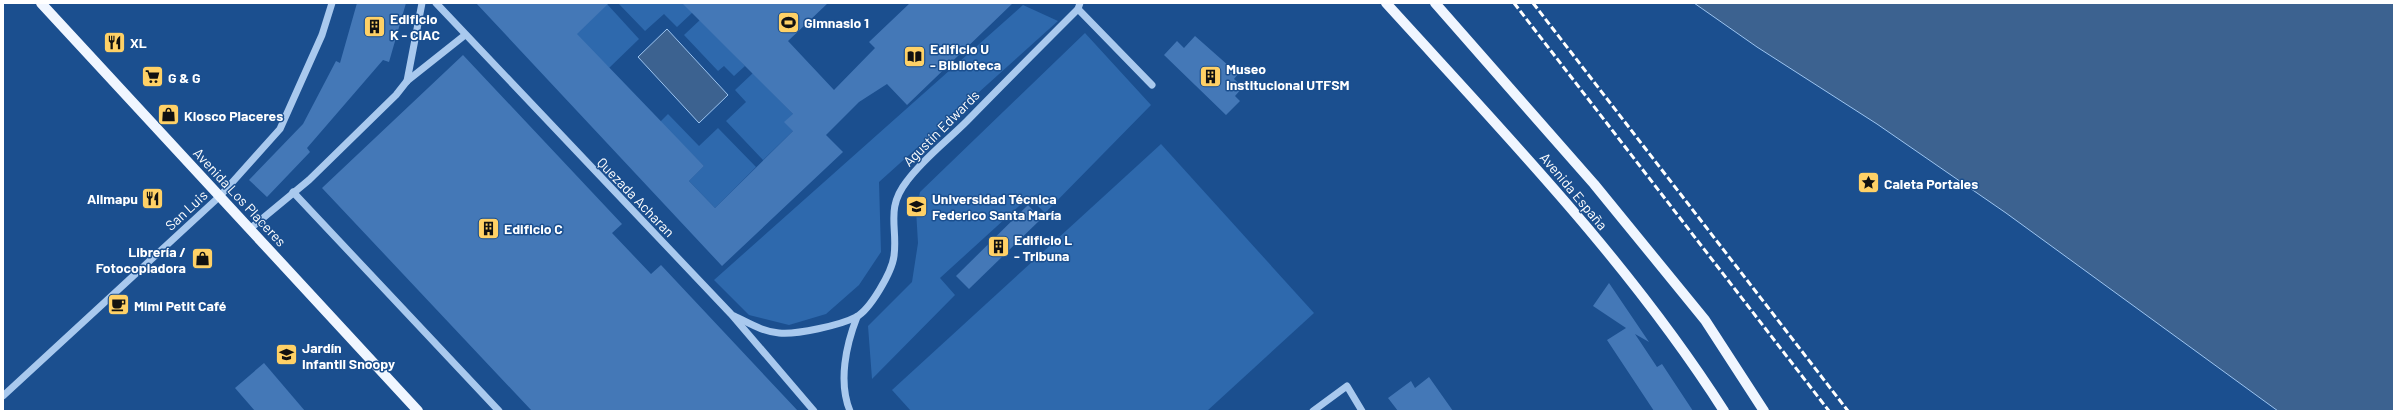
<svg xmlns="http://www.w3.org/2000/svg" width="2397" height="414" viewBox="0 0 2397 414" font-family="Barlow,sans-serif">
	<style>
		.green { fill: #2e69ad }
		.water { fill: #3c6290; stroke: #9cc4f0 }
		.building { fill: #4478b7 }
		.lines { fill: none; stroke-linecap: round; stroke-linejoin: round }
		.minor { stroke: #a9c9ee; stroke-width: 7 }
		.major { stroke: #f0f6ff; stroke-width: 10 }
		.rail { stroke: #fff; stroke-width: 3; stroke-dasharray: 7 3; stroke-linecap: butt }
		.labels { text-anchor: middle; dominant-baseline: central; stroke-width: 3; stroke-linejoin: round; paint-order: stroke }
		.poi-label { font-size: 14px; font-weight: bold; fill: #fff; stroke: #1b4f8f; text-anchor: start }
		.street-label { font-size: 14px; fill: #fff; stroke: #1b4f8f }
	</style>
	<rect width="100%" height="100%" fill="#1b4f8f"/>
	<g class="green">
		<path d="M618 3H684L693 12 677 27 664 14 645 31Z"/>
		<path d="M607 4 639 39 609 68 568 42Z"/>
		<path d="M1023 5 1058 21 879 182 881 252 859 285 826 314 789 325 749 315 714 280Z"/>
		<path d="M701 19 745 66 734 76 724 66 718 71 684 35Z"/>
		<path d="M1085 33 1151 105 1045 213 1029 197 940 278 955 295 872 379 868 326 912 282 918 243 916 210 920 192Z"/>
		<path d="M753 73 793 114V131L763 160 726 121 746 102 735 90Z"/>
		<path d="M668 114 699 146 718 128 756 167 715 208 689 181 704 166 660 122Z"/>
		<path d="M1161 144 1314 313 1207 411H911L892 390Z"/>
	</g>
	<g class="water">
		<path d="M1694 3H2394V411H2278L2006 213 1877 124 1757 47Z"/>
		<path d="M667 29 728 95 699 123 638 57Z"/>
	</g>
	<g class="building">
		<path d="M357 3H406L389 62 383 60 307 148 310 152 267 197 249 180 303 124 336 61 340 63Z"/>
		<path d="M476 3H609L577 34 704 166 689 181 715 208 793 131 784 122 793 114 682 3H828L788 41 834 90 875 48 869 42 910 3H1013L907 105 887 84 859 102 826 135 843 152 722 266Z"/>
		<path d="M1195 36 1238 74 1234 79 1243 87 1235 96 1240 101 1226 115 1164 55 1177 41 1184 48Z"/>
		<path d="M463 55 622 224 612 233 651 274 661 265 798 411H532L322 188Z"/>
		<path d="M1028 205 1041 219 969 289 956 276Z"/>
		<path d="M1609 283 1649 342 1635 334 1657 367 1662 364 1693 411H1654L1607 340 1626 328 1593 306Z"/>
		<path d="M264 363 305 411H255L235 388Z"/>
		<path d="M1429 377 1453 411H1398L1388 398 1411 381 1415 388Z"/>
	</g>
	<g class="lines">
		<g class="minor">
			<path d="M436 3 731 314 814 411"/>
			<path d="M1078 9 1152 85"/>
			<path d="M407 81 422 3"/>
			<path d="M293 192 499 411"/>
			<path d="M251 228 309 180 396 95 407 81 465 35"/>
			<path d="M734 316C749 323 763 332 779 333 796 335 841 325 856 317 870 310 892 272 894 256 898 227 885 209 907 181 924 158 947 141 967 121 1004 83 1041 46 1078 9L1080 3"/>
			<path d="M3 396 220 196 280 129 322 35 332 3"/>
			<path d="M850 411C838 382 846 345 857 317"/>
			<path d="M1313 411 1347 386 1362 411"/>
		</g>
		<g class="major">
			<path d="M41 3 418 411"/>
			<path d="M1386 3C1505 134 1629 262 1724 411"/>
			<path d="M1435 3 1594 184 1705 320 1764 411"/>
		</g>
		<g class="rail">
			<path d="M1514 3 1829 411"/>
			<path d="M1533 3 1848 411"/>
		</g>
	</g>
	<defs>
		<symbol id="stadium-square" viewBox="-11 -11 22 22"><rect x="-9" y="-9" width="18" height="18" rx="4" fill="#ffd166" stroke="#1b4f8f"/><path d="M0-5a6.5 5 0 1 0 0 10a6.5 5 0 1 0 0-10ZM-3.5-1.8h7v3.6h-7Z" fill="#111"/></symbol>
		<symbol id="building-square" viewBox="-11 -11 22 22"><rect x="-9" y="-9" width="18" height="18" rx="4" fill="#ffd166" stroke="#1b4f8f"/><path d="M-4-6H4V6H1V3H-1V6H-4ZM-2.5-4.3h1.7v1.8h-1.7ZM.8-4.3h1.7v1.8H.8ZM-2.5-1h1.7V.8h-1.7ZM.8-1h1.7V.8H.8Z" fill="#111"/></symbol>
		<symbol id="restaurant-square" viewBox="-11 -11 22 22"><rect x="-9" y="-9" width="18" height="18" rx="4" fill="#ffd166" stroke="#1b4f8f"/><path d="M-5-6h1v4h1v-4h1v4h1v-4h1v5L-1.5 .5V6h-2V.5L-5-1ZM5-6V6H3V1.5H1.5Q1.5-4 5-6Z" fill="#111"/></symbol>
		<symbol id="library-square" viewBox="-11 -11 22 22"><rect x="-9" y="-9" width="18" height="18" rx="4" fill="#ffd166" stroke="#1b4f8f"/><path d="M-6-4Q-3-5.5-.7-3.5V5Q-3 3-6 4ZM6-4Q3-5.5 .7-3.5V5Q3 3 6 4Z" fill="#111"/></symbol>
		<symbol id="supermarket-square" viewBox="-11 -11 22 22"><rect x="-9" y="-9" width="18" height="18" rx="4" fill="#ffd166" stroke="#1b4f8f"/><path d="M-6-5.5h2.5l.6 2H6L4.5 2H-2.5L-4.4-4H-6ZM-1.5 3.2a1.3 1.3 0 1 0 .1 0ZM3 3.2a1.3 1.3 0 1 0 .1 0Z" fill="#111"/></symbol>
		<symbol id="shop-square" viewBox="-11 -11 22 22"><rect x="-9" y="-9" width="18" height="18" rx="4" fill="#ffd166" stroke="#1b4f8f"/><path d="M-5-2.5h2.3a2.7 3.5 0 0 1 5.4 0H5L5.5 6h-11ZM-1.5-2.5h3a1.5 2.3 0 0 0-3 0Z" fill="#111"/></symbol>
		<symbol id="sight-square" viewBox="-11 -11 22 22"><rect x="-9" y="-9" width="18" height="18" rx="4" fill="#ffd166" stroke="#1b4f8f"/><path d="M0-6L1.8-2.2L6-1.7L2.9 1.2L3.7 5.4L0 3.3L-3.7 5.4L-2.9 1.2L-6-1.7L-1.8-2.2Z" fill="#111"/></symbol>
		<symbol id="university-square" viewBox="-11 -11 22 22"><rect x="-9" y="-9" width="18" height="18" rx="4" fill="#ffd166" stroke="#1b4f8f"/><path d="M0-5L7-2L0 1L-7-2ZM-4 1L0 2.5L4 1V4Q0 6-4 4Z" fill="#111"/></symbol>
		<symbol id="cafe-square" viewBox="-11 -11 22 22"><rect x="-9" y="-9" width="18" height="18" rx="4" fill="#ffd166" stroke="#1b4f8f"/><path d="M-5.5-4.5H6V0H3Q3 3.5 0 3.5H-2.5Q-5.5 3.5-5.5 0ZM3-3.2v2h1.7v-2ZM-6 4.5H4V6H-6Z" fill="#111"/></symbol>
		<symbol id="school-square" viewBox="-11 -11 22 22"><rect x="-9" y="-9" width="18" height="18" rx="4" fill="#ffd166" stroke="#1b4f8f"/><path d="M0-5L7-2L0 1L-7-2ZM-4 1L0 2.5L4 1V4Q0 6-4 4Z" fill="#111"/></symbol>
	</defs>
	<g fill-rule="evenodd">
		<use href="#stadium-square" x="776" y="10" width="25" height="25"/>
		<use href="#building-square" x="362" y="14" width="25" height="25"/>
		<use href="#restaurant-square" x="102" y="30" width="25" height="25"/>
		<use href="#library-square" x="902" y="44" width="25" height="25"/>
		<use href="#building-square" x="1198" y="64" width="25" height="25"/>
		<use href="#supermarket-square" x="140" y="64" width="25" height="25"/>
		<use href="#shop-square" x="156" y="102" width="25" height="25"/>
		<use href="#sight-square" x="1856" y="170" width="25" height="25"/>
		<use href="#restaurant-square" x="140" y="186" width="25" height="25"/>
		<use href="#university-square" x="904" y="194" width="25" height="25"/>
		<use href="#building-square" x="476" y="216" width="25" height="25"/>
		<use href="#building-square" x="986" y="234" width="25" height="25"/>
		<use href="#shop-square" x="190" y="246" width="25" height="25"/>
		<use href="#cafe-square" x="106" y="292" width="25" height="25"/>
		<use href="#school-square" x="274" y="342" width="25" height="25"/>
	</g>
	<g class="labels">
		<g class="poi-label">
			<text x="390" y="18">Edificio<tspan x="390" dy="16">K - CIAC</tspan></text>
			<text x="804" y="22">Gimnasio 1</text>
			<text x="130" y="42">XL</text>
			<text x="930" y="48">Edificio U<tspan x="930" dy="16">- Biblioteca</tspan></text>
			<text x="1226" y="68">Museo<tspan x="1226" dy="16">Institucional UTFSM</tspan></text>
			<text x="168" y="77">G &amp; G</text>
			<text x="184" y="115">Kiosco Placeres</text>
			<text x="1884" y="183">Caleta Portales</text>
			<text x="138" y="198" text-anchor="end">Alimapu</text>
			<text x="932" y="198">Universidad Técnica<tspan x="932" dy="16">Federico Santa María</tspan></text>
			<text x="504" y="228">Edificio C</text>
			<text x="1014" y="239">Edificio L<tspan x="1014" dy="16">- Tribuna</tspan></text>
			<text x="186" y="251" text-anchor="end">Librería /<tspan x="186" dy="16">Fotocopiadora</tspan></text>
			<text x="134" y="305">Mimi Petit Café</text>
			<text x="302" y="347">Jardín<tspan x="302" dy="16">Infantil Snoopy</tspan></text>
		</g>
		<g class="street-label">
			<text transform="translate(941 128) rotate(-45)">Agustín Edwards</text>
			<text transform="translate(1574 191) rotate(50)">Avenida España</text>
			<text transform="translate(240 197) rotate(47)">Avenida Los Placeres</text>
			<text transform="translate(636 197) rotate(46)">Quezada Acharan</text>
			<text transform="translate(186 210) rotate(-43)">San Luis</text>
		</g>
	</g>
	<rect width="2397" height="414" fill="none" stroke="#ffffff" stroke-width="8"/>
</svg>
